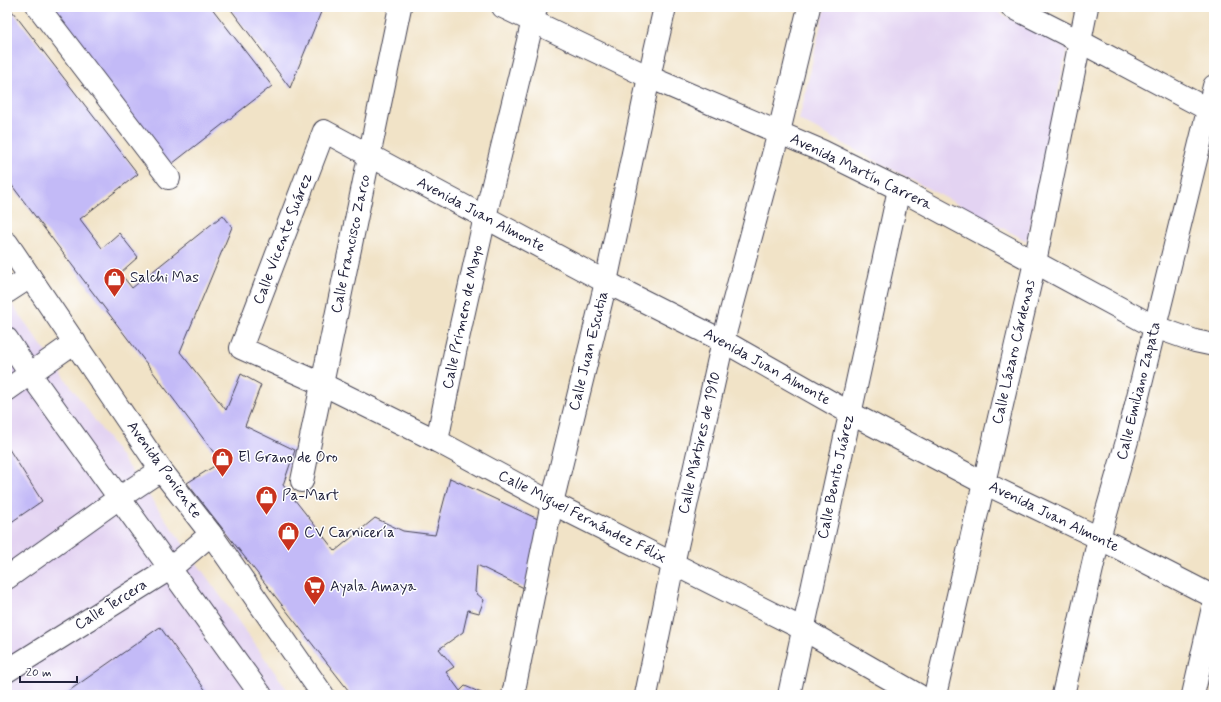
<svg xmlns="http://www.w3.org/2000/svg" width="1221" height="702" viewBox="0 0 1221 702" font-family="Mynerve,sans-serif">
	<style>
		.built { fill: #e3d3f2 }
		.building { fill: #c3baf7 }
		.lines { fill: none; stroke-linecap: round; stroke-linejoin: round }
		.minor-casing { stroke: #413f50; stroke-width: 24 }
		.minor { stroke: #fff; stroke-width: 22 }
		.labels { text-anchor: middle; dominant-baseline: central; stroke-width: 3; stroke-linejoin: round; paint-order: stroke }
		.street-label { font-size: 15px; fill: #22223b; stroke: #fff }
		.poi-label { font-size: 15px; fill: #22223b; stroke: #fff; text-anchor: start }
	</style>
	<rect width="100%" height="100%" fill="#fff"/>
	<filter id="ink" filterUnits="userSpaceOnUse"><feTurbulence type="fractalNoise" baseFrequency=".025" numOctaves="2"/><feDisplacementMap in="SourceGraphic" scale="8" xChannelSelector="R" yChannelSelector="G"/><feConvolveMatrix kernelMatrix="1 2 1 2 8 2 1 2 1" color-interpolation-filters="sRGB"/></filter>
	<filter id="wash" filterUnits="userSpaceOnUse"><feTurbulence type="fractalNoise" baseFrequency=".012" numOctaves="4" result="noise"/><feDisplacementMap in="SourceGraphic" scale="16" xChannelSelector="R" yChannelSelector="G"/><feGaussianBlur stdDeviation="0.9" result="paint"/><feColorMatrix in="noise" values="0 0 0 0 0 0 0 0 0 0 0 0 0 0 0 0 0 1.4 0 .05"/><feComposite in="paint" operator="in"/></filter>
	<g filter="url(#wash)">
		<rect width="100%" height="100%" fill="#f1e3c7"/>
		<g class="built">
			<path d="M825 7H989L1067 49 1027 241 799 120Z"/>
			<path d="M7 297 291 695H7Z"/>
		</g>
		<g id="blocks">
			<g class="building">
				<path d="M7 7H9L138 174 80 219 102 248 119 233 138 257 120 273 132 288 223 215 232 227 180 352 226 410 241 374 261 385 245 426 295 450 283 485 335 551 375 518 403 531 435 535 450 478 540 520 526 589 477 565 475 592 484 600 479 613 468 610 463 632 439 649 454 667 446 672 460 691 465 686 486 695H352L187 483 221 462 7 179Z"/>
				<path d="M30 7H211L272 86 159 174Z"/>
				<path d="M229 7H323L290 88Z"/>
				<path d="M7 446 42 501 7 525Z"/>
				<path d="M160 627 209 695H63Z"/>
			</g>
		</g>
	</g>
	<g filter="url(#ink)">
		<use href="#blocks" fill-opacity="0" stroke="#413f50" stroke-width="1"/>
		<g class="lines">
			<defs>
				<g id="minor">
					<path d="M38 7 169 178"/>
					<path d="M503 7 649 77 822 151 899 189 1155 327 1195 341 1214 345"/>
					<path d="M1012 7 1081 42 1209 110"/>
					<path d="M7 243 161 470 211 534 323 695"/>
					<path d="M7 292 30 277"/>
					<path d="M7 339 30 374 261 695"/>
					<path d="M7 390 75 342"/>
					<path d="M437 441 455 352 485 217 536 8"/>
					<path d="M302 481 400 7"/>
					<path d="M7 578 119 498 161 470"/>
					<path d="M7 671 171 568 211 534"/>
					<path d="M513 695 552 503 606 282 649 77 665 7"/>
					<path d="M646 695 673 564 723 341 779 132 809 7"/>
					<path d="M789 695 899 189"/>
					<path d="M918 695 803 629 552 503 437 441 322 384 241 348 324 131 606 282 723 341 850 413 984 483 1099 538 1214 597"/>
					<path d="M935 695 1035 262 1087 7"/>
					<path d="M1063 695 1099 538 1127 441 1214 86"/>
					<path d="M1193 695 1214 603"/>
				</g>
			</defs>
			<use href="#minor" class="minor-casing"/>
			<use href="#minor" class="minor"/>
		</g>
	</g>
	<defs>
		<symbol id="shop-pin" viewBox="-11 -11 22 30"><path d="M0 17L-7.5 6A9.5 9.5 0 1 1 7.5 6Z" fill="#c8321e" stroke="#fff"/><path d="M-5-2.5h2.3a2.7 3.5 0 0 1 5.4 0H5L5.5 6h-11ZM-1.5-2.5h3a1.5 2.3 0 0 0-3 0Z" fill="#fff"/></symbol>
		<symbol id="supermarket-pin" viewBox="-11 -11 22 30"><path d="M0 17L-7.5 6A9.5 9.5 0 1 1 7.5 6Z" fill="#c8321e" stroke="#fff"/><path d="M-6-5.5h2.5l.6 2H6L4.5 2H-2.5L-4.4-4H-6ZM-1.5 3.2a1.3 1.3 0 1 0 .1 0ZM3 3.2a1.3 1.3 0 1 0 .1 0Z" fill="#fff"/></symbol>
	</defs>
	<g fill-rule="evenodd">
		<use href="#shop-pin" x="102" y="266" width="25" height="34"/>
		<use href="#shop-pin" x="210" y="446" width="25" height="34"/>
		<use href="#shop-pin" x="254" y="484" width="25" height="34"/>
		<use href="#shop-pin" x="276" y="520" width="25" height="34"/>
		<use href="#supermarket-pin" x="302" y="574" width="25" height="34"/>
	</g>
	<g class="labels">
		<g class="street-label">
			<text transform="translate(861 172) rotate(26)">Avenida Martín Carrera</text>
			<text transform="translate(481 215) rotate(28)">Avenida Juan Almonte</text>
			<text transform="translate(283 239) rotate(-69)">Calle Vicente Suárez</text>
			<text transform="translate(351 244) rotate(-78)">Calle Francisco Zarco</text>
			<text transform="translate(463 317) rotate(-78)">Calle Primero de Mayo</text>
			<text transform="translate(589 351) rotate(-76)">Calle Juan Escutia</text>
			<text transform="translate(1014 352) rotate(-77)">Calle Lázaro Cárdenas</text>
			<text transform="translate(767 367) rotate(29)">Avenida Juan Almonte</text>
			<text transform="translate(1139 391) rotate(-76)">Calle Emiliano Zapata</text>
			<text transform="translate(700 443) rotate(-77)">Calle Mártires de 1910</text>
			<text transform="translate(164 470) rotate(54)">Avenida Poniente</text>
			<text transform="translate(836 477) rotate(-78)">Calle Benito Juárez</text>
			<text transform="translate(582 517) rotate(27)">Calle Miguel Fernández Félix</text>
			<text transform="translate(1054 517) rotate(26)">Avenida Juan Almonte</text>
			<text transform="translate(111 605) rotate(-32)">Calle Tercera</text>
		</g>
		<g class="poi-label">
			<text x="130" y="278">Salchi Mas</text>
			<text x="238" y="458">El Grano de Oro</text>
			<text x="282" y="496">Pa-Mart</text>
			<text x="304" y="533">CV Carnicería</text>
			<text x="330" y="587">Ayala Amaya</text>
		</g>
	</g>
	<rect width="1221" height="702" fill="none" stroke="#fff" stroke-width="24"/>
	<path d="M20 676v6h57v-6" fill="none" stroke="#22223b" stroke-width="2"/>
	<text x="26" y="676" font-size="12" fill="#22223b" stroke="#ffffff" stroke-width="3" paint-order="stroke">20 m</text>
</svg>
